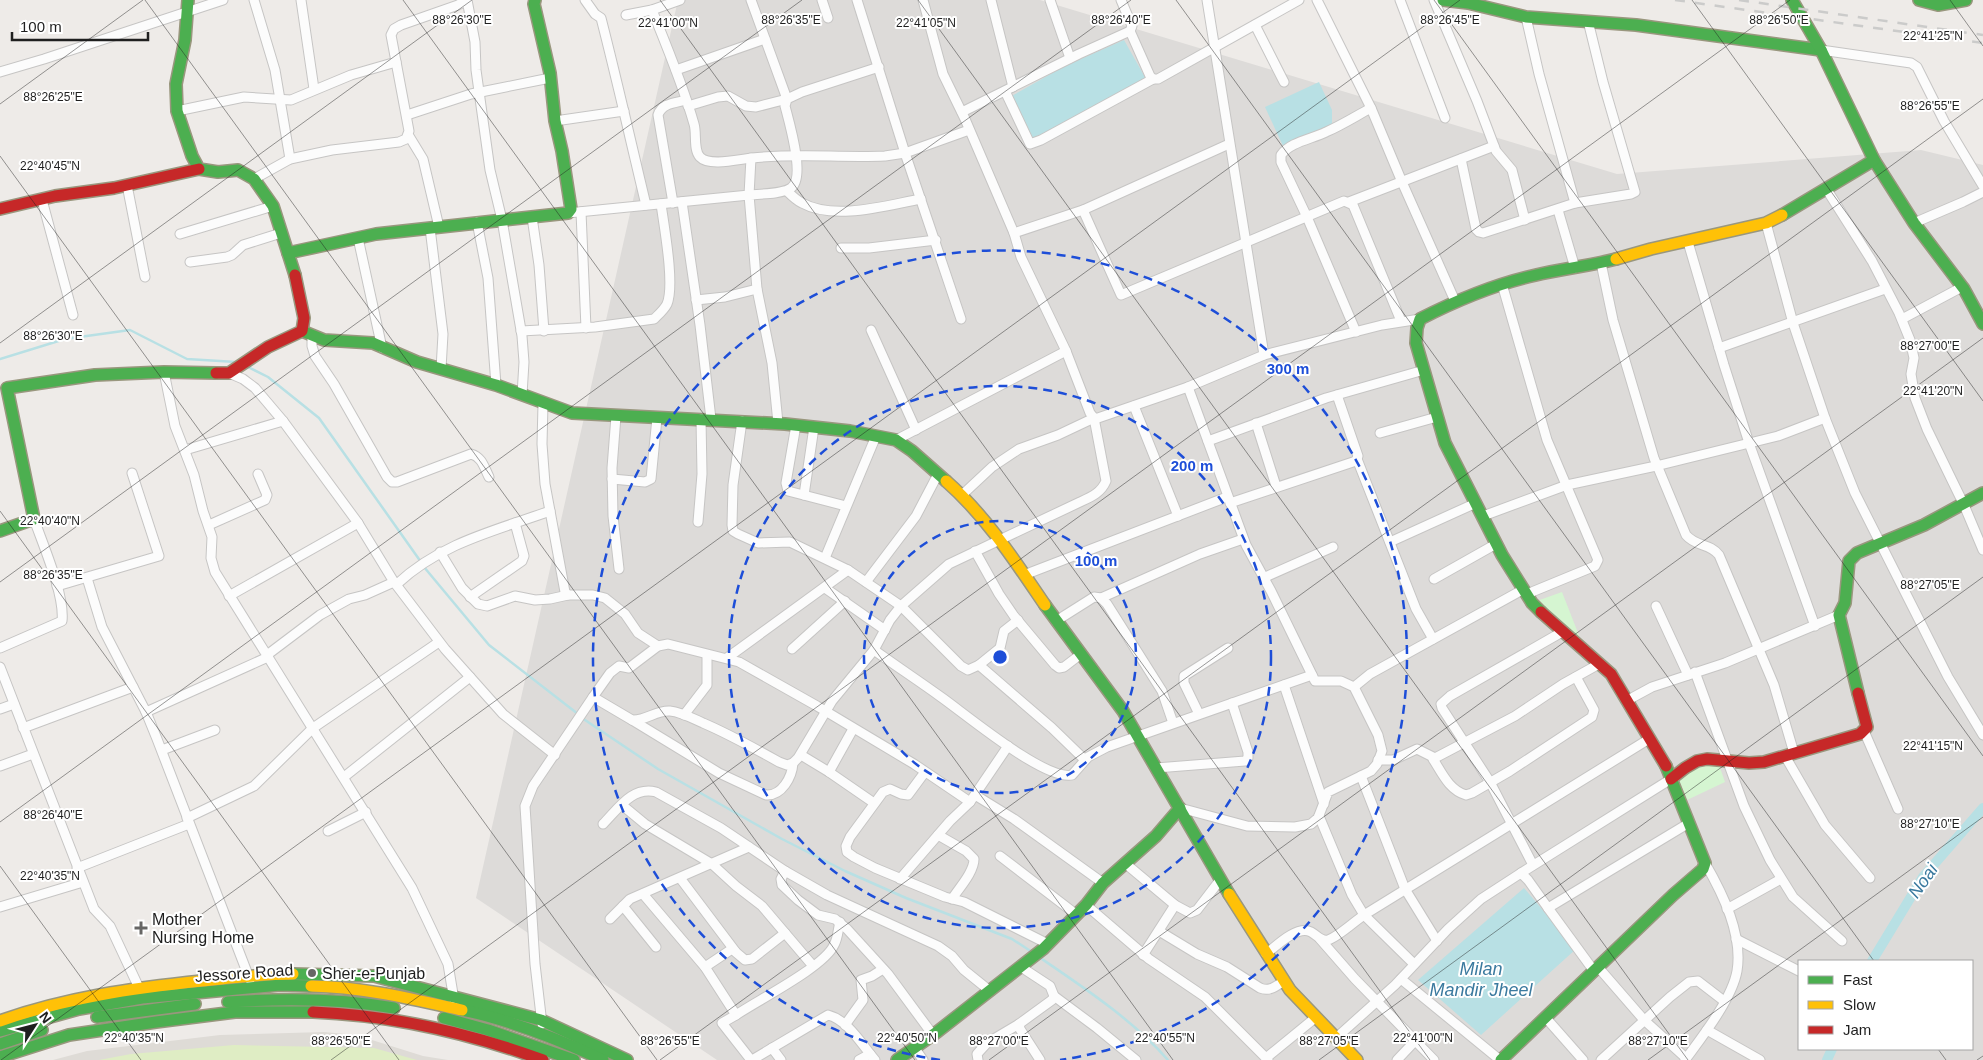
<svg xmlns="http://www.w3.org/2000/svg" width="1983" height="1060" viewBox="0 0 1983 1060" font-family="Helvetica,sans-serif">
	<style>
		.residential { fill: #dddbd9; fill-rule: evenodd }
		.airport { fill: #dedbd6 }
		.grass { fill: #dfedc4 }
		.park { fill: #d5f5d1 }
		.water { fill: #b8e0e4 }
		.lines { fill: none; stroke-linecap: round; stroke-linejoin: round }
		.stream { stroke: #b8e0e4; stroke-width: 2.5 }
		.canal { stroke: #b8e0e4; stroke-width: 10 }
		.street-casing { stroke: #c6c5c4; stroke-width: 11 }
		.fast-casing { stroke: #99977e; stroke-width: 14 }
		.slow-casing { stroke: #99977e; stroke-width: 14 }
		.jam-casing { stroke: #99977e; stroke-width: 14 }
		.street { stroke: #fcfcfc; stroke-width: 9 }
		.fast { stroke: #4caf50; stroke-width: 11 }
		.slow { stroke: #ffc107; stroke-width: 11 }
		.jam { stroke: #c62828; stroke-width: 11 }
		.rail { stroke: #cbcbca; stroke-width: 2.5; stroke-dasharray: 10 10; stroke-linecap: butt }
		.ticks { fill: none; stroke: #1f1f1f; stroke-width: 1; stroke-opacity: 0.45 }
		.ring { fill: none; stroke: #1d4ed8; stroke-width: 2.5; stroke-dasharray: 9 6 }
		.poi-dot { fill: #676665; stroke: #fff; stroke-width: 2 }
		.labels { text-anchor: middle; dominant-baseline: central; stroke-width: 4; stroke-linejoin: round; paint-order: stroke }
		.poi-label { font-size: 16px; fill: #1f1f1f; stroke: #fff; text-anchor: start }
		.street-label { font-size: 16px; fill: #1f1f1f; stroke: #fff }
		.water-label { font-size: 18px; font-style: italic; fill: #3b7a9f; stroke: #fff }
		.ticks-label { font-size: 12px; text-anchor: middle; fill: #1f1f1f; stroke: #fff; stroke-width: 4; stroke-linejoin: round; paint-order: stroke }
		.centre { fill: #1d4ed8; stroke: #fff; stroke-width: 2.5 }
		.ring-label { font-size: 15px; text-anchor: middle; font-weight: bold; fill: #1d4ed8; stroke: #fff; stroke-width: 4; stroke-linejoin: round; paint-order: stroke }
	</style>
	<rect width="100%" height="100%" fill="#eeebe8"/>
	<path class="residential" d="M678 0H1040L1617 174 1921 150 1983 165V1060H717L476 898ZM1799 961H1972V1049H1799Z"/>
	<path class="airport" d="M324 1032 356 1035 423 1056 448 1060H53L87 1051 220 1035Z"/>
	<path class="grass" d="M234 1045 374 1048 417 1060H99L131 1054Z"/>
	<g class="park">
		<path d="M1562 592 1580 638 1575 640 1534 602Z"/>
		<path d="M1719 765 1725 782 1687 800 1678 778 1695 767Z"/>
	</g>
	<g class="water">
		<path d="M1124 40 1146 79 1031 140 1010 97 1065 66Z"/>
		<path d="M1319 82 1332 110V126L1283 146 1265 107Z"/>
		<path d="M1524 888 1576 949 1481 1035 1418 980Z"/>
	</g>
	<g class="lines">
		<g class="stream">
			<path d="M0 359 65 339 130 330 187 359 236 362"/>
			<path d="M248 367 268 377 319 418 421 562"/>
			<path d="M424 567 489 645 578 714"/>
			<path d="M582 718 658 769 782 839 845 871 906 898 1012 939 1032 952"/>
			<path d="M1039 957C1083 987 1133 1020 1168 1060"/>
		</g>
		<g class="canal">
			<path d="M1872 961 1923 877 1983 808"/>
			<path d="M1827 1060 1832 1049"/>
		</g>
		<defs>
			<g id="street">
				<path d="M254 0 275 70 290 159"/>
				<path d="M301 0 314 89"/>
				<path d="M467 0 475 42 476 70 490 170 502 220 522 336 524 362 522 395"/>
				<path d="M585 0 595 14 601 18C617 80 631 143 646 205"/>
				<path d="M822 0 828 18"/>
				<path d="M857 0 905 153 961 319"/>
				<path d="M923 0 943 74 965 119 1014 233 1021 257 1066 351 1090 413 1094 418H1098L1188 387 1246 545 1271 591 1315 681H1341L1354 687 1378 735 1382 751 1377 764 1371 771 1328 792 1318 818 1311 824 1295 827 1247 826 1180 808"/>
				<path d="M991 0 1013 87"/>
				<path d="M1050 0 1070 58"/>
				<path d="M1317 0 1371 108 1402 182 1455 301"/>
				<path d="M1400 0 1445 118"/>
				<path d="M1434 0 1477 101 1496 151 1512 170 1525 220"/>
				<path d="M652 10C667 47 683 85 694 124 697 133 693 150 700 157 709 167 740 159 752 158 796 153 841 158 885 156L905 153 969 130"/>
				<path d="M626 15 652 10 680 0"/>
				<path d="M1255 25 1284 82"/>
				<path d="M1130 31 1150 76 1153 79H1158L1299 0"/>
				<path d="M1821 50 1911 63 1917 67 1944 121 1983 186"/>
				<path d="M676 70 765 39"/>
				<path d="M0 72 44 59 223 0"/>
				<path d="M1005 91 1030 144 1041 140 1153 79"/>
				<path d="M688 106 718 97 728 96 746 106 756 107 787 99 751 0"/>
				<path d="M177 111 244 97 291 100 351 75 396 62"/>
				<path d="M962 112 1079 54 1130 31 1132 26 1121 0"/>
				<path d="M407 115 471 94 550 78"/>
				<path d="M555 121 624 111"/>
				<path d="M409 136 423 159 439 227"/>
				<path d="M1229 144 1083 210 1121 295 1344 201 1353 205 1401 321"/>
				<path d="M1461 159 1476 229 1479 232 1483 233 1575 203 1539 74 1526 17"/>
				<path d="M254 179 290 159 332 150 399 142 406 139 409 131 391 35 394 29 401 25 458 5 467 0"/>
				<path d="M127 185 145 277"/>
				<path d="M1827 190 1872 261 1899 313 1910 340 1914 358 1911 374 1915 398 1927 429 1964 505 1983 550"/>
				<path d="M787 191C791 195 796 200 802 203 835 221 887 205 921 199"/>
				<path d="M42 200 73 315"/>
				<path d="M682 202 700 325 711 419"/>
				<path d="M1349 202 1494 146"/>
				<path d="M673 203 658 115C662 103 675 103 686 100"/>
				<path d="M1575 203 1631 194 1635 192 1603 82 1588 21"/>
				<path d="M1558 210 1575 268"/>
				<path d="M581 212 586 328"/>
				<path d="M568 213 749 195 751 158"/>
				<path d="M532 217 539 265 544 331"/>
				<path d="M477 222 488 278 496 385"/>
				<path d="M1766 223 1793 323 1825 418 1855 493 1948 677 1983 735"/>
				<path d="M1914 223 1963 202 1983 192"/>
				<path d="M430 228 443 334 441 369"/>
				<path d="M1014 233 1083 210"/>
				<path d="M180 234 273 206"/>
				<path d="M358 238 382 348"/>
				<path d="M1688 242 1724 365 1749 443 1815 626"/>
				<path d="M841 248H869L936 240"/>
				<path d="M190 262 227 257 232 255 243 245 281 233"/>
				<path d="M1601 263 1613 320 1654 458 1686 535C1696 547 1710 543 1719 555L1774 685 1794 753"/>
				<path d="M1502 284 1547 440 1598 560 1595 566 1527 594"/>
				<path d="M696 300 725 297 757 289"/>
				<path d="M1902 319 1962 287"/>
				<path d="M871 330 916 430"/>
				<path d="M521 331 595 327 654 319C658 315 664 310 667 304 675 285 664 226 661 204"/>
				<path d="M1356 332 1307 217 1281 162V155C1290 142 1312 139 1326 132 1342 125 1356 116 1371 108"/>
				<path d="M312 335V346L315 356 334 384 387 477 392 482H397L471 454C482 457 484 467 489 477"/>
				<path d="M1719 348 1885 289"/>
				<path d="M1264 355 1382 325 1420 319"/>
				<path d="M164 372 175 426 194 475 203 511 212 537 211 558 215 572 412 888 448 964 454 1000"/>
				<path d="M229 373 243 379 255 388 283 421 358 523 394 582 445 649 503 714 555 755"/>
				<path d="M1188 387 1264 355 1207 0"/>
				<path d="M543 404 542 444 545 484 565 592 568 595H593L605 598 625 614 638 633 658 646"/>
				<path d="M1134 406 1178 516"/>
				<path d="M616 416 612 468 613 516 619 569"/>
				<path d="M742 421 733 485 732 525 733 531 738 534 758 543 790 542 848 570 901 606 961 666 968 670 979 665 1000 648 1004 631 1018 620"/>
				<path d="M778 423 772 363 757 289 749 195C759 194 783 194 791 188 806 178 789 122 785 106L787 99 802 92 879 67"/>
				<path d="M1256 423 1276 486"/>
				<path d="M796 425 786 483 788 491 846 506"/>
				<path d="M1380 433 1437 417"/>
				<path d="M896 440 1066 351"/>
				<path d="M1208 441 1326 398 1424 370"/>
				<path d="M185 450 283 421"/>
				<path d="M1357 459 1416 609 1433 639"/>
				<path d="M612 479 645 482 651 479 657 418"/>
				<path d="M804 495 814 427"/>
				<path d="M1230 503 1356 461 1358 456 1337 395"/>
				<path d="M1483 516 1567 485 1656 466 1778 436 1825 418"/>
				<path d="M698 522 702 474 701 419"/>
				<path d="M209 525 265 500 267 495 258 474"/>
				<path d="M1390 542 1476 503"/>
				<path d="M975 551 999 594 1014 616 1055 665 1059 668 1064 667 1081 654"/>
				<path d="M440 552 462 588 478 604 487 606 515 596 535 600 550 599 568 595"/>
				<path d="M825 558 876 436"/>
				<path d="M1024 575 1227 497"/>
				<path d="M87 578 102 627 146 712 157 739 250 980"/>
				<path d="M1263 578 1333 547"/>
				<path d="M1434 579 1496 544"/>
				<path d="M866 582 916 516 938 474"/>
				<path d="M397 584C441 543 494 531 550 511"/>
				<path d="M57 586 159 556 132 473"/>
				<path d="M825 588 885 630"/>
				<path d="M229 596 358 523"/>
				<path d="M470 597 522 561 524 556 515 523"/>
				<path d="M1101 598 1200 554 1243 539"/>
				<path d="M1656 606 1688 675"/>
				<path d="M1056 621 1094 597 1101 598 1107 604 1162 691 1173 723"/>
				<path d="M0 648 62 621C65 595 43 545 34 519"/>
				<path d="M792 649 845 601"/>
				<path d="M874 650C896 666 919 681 941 697 964 713 1045 781 1072 775L1088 757 1107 747 1312 675"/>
				<path d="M267 655 320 615 349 599 365 595 394 582"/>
				<path d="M727 658 848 570"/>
				<path d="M979 665 1052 728 1085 760"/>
				<path d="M0 667 94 909 110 926 140 990"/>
				<path d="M1695 672 1744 806 1770 860 1793 897 1842 941"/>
				<path d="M1284 685 1324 804"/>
				<path d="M1354 687 1370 674 1524 589"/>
				<path d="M593 697 632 720C646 721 656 710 670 711 681 712 692 718 703 723 729 734 754 748 779 762L787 765 793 763 798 758 832 701 874 650 890 620 901 606 949 564 1080 502C1091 497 1101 493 1106 481L1094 418 1058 435 1019 449 992 467 962 495"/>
				<path d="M1628 700 1652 687 1725 663 1839 615"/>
				<path d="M0 709 14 704"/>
				<path d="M146 712 268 657"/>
				<path d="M1199 714 1184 683V676L1228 648"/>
				<path d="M684 715 707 685V655"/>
				<path d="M632 720 719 773 766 795C782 796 792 777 793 763"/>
				<path d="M23 728 133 687"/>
				<path d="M1864 731 1898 809"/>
				<path d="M162 750 215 730"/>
				<path d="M801 755 829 772 874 803"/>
				<path d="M1785 756 1825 825 1870 878"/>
				<path d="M1433 759C1442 773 1449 790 1466 795L1472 793 1510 771 1592 717 1594 710 1576 677"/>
				<path d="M1378 760H1393L1417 749 1435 758 1515 716 1563 684 1599 664"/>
				<path d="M0 766 33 754"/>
				<path d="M1156 768 1245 761 1248 758V752L1232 703"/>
				<path d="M829 772 853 729"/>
				<path d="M925 772 908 795 901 794 890 789 883 792 850 837 846 846 847 852 854 857 875 868 945 897 964 902 1048 944"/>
				<path d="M1361 776 1405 889 1437 941"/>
				<path d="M344 777 470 677"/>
				<path d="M975 795 1014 819 1103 883"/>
				<path d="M622 805 645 824 712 864 736 886 762 906 813 966"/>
				<path d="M1319 816 1352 895 1364 915 1414 964"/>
				<path d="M187 818 254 786 313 728 439 642"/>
				<path d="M603 824C618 809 632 786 656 792L721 828 785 871 827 895 938 946 952 956 964 970 990 991"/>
				<path d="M328 831 366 812"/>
				<path d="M938 835 966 851 974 859C974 872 959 888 952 899"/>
				<path d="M1000 856 1077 915"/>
				<path d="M1126 864 1175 905 1190 913 1197 910 1220 880"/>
				<path d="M1533 865 1490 782 1442 708 1441 704 1450 696 1562 632"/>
				<path d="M77 868 189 824"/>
				<path d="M785 871 781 879 782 885 798 900 818 915 835 919 847 929 888 974 933 1035"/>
				<path d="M1521 873 1671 779"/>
				<path d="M680 878 735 951"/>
				<path d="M900 879 950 821 970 802 1008 746"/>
				<path d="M643 894 705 967 736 1015 722 1023 751 1060"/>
				<path d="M1086 905 1149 959 1205 997 1268 1060"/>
				<path d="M623 906 656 947"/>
				<path d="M0 907 83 882"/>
				<path d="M1548 908 1594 971"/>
				<path d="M1727 909 1781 879"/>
				<path d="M610 919 630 899 749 847"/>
				<path d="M1159 931 1197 954 1227 967 1260 988C1270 992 1276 986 1284 981"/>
				<path d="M1320 939 1355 979 1434 1060"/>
				<path d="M1736 939 1799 971"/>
				<path d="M1266 954C1276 946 1297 925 1311 932 1317 935 1321 942 1328 940 1338 937 1355 921 1364 915L1649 739"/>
				<path d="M1143 955 1175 905"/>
				<path d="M705 967 732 949 745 960 752 959 785 933"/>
				<path d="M1021 967 1050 986 1054 996 1052 1000 1019 1024 1020 1029 1040 1060"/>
				<path d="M1598 967 1644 1020 1686 1058"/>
				<path d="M1401 979 1500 1060"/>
				<path d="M1054 996 1097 1028 1136 1060"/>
				<path d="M736 1015C758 1000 824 967 834 945 838 938 838 929 840 922"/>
				<path d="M1546 1018 1583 1060"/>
				<path d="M542 1024 535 964 525 806 533 786 593 697 610 673 619 666 629 668 658 646 668 644 739 662 817 706 914 764 970 802"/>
				<path d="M845 1025 863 1000 861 980 872 976 883 969"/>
				<path d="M1707 1030 1760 1060"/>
				<path d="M1336 1038 1395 985 1448 929 1481 899 1521 873 1528 880 1548 908 1689 823"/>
				<path d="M914 1047 923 1060"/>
				<path d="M772 1048 781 1060"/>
				<path d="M1266 1058 1315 1018"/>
				<path d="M752 1060 828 1015C848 1020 862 1045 875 1060"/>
				<path d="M859 1060 870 1054"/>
				<path d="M978 1060 977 1054 987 1043 1019 1024"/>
				<path d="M1397 1060 1415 1041"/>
				<path d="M1601 1060 1670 997 1689 982 1698 981 1724 1001"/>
				<path d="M1685 1060C1702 1037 1732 999 1737 971 1743 935 1723 894 1705 863"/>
			</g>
			<g id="fast">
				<path d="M188 0 185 40 176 84 177 111 192 156 199 169 218 172 238 170 254 179 273 206 295 275"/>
				<path d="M1443 0 1468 3 1526 17 1636 25 1821 50"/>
				<path d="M1792 0 1821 50 1874 160 1914 223 1964 289 1983 324"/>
				<path d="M1919 0 1938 5 1966 0"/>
				<path d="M1782 215 1874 160"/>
				<path d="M288 253 376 234 568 213 571 209 562 151 555 121 550 73 534 4 535 0"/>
				<path d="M302 331 324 340 373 343 417 362 496 385 572 413 785 424 850 431 896 440 912 451 946 481"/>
				<path d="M0 531 34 519 7 388 95 375 164 372 216 373"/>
				<path d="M1045 605 1123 711 1229 894"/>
				<path d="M1541 612 1532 603 1502 555 1445 443 1416 343 1417 328 1420 319C1457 300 1495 284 1536 275 1562 269 1589 266 1616 259"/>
				<path d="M1858 693 1839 615 1845 603 1849 561 1857 553 1924 525 1983 493"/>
				<path d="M293 974 374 976 541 1020 627 1060"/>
				<path d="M228 1002C284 998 339 998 394 1008"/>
				<path d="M462 1010C511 1020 558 1039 603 1060"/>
				<path d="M97 1017 195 1004"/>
				<path d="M444 1018 488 1030 574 1060"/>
				<path d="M0 1031 79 1009 142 998 280 985 311 986"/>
				<path d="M0 1044 42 1030"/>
				<path d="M0 1057 69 1035 156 1022 235 1012H313"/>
				<path d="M897 1060 937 1032 1043 949 1086 905 1103 883 1156 836 1180 808"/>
				<path d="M1501 1060 1673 895 1703 869 1705 863 1666 766"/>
			</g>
			<g id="slow">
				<path d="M1616 259 1651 249 1766 223 1782 215"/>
				<path d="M946 481C986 516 1015 561 1045 605"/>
				<path d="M1229 894 1290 990 1357 1060"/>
				<path d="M311 986C362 987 412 999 462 1010"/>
				<path d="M0 1021C65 998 133 988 202 981 232 978 262 974 293 974"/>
			</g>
			<g id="jam">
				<path d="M0 209 55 196 114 188 199 169"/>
				<path d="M216 373H229L268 347 302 331 304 318 295 275"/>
				<path d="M1541 612 1611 674 1666 766"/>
				<path d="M1671 779 1685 768 1697 761 1707 759 1749 763 1764 762 1860 734 1867 727 1858 693"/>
				<path d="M313 1012C391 1015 469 1033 543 1060"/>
			</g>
		</defs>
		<use href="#street" class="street-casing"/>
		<use href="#fast" class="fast-casing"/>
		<use href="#slow" class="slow-casing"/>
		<use href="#jam" class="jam-casing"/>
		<use href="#street" class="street"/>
		<use href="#fast" class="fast"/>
		<use href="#slow" class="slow"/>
		<use href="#jam" class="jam"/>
		<g class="rail">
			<path d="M1675 0 1983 43"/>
			<path d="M1739 0 1983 35"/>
		</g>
	</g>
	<path class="ticks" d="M145 0 915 1060M403 0 1173 1060M660 0 1430 1060M918 0 1688 1060M1176 0 1874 961M1434 0 1983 756M1692 0 1983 401M1950 0 1983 46M0 104 143 0M0 156 657 1060M0 343 472 0M0 511 399 1060M0 582 802 0M0 822 1131 0M0 866 141 1060M1938 1049 1946 1060M1 1060 1460 0M331 1060 1790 0M660 1060 1983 99M989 1060 1983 338M1319 1060 1983 577M1648 1060 1983 817M1977 1060 1983 1056"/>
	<g class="ring">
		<circle cx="1000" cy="657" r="136"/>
		<circle cx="1000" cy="657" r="271"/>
		<path d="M940 1060A407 407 0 1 1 1060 1060"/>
	</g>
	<g class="poi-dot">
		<path d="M138.5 920.5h5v5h5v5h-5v5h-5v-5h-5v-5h5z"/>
		<circle cx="312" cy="973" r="5"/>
	</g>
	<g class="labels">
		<g class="poi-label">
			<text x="152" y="919">Mother<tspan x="152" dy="18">Nursing Home</tspan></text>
			<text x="322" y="973">Sher-e-Punjab</text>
		</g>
		<g class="street-label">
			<text transform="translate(244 973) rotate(-4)">Jessore Road</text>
		</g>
		<g class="water-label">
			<text transform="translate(1923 881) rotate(-55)">Noai</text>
			<text x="1481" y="969">Milan<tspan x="1481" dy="21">Mandir Jheel</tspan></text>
		</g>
	</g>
	<g class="ticks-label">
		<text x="462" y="24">88°26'30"E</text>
		<text x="791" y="24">88°26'35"E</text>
		<text x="1121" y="24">88°26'40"E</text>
		<text x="1450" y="24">88°26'45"E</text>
		<text x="1779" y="24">88°26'50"E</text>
		<text x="668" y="27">22°41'00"N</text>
		<text x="926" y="27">22°41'05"N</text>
		<text x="1933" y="40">22°41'25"N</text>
		<text x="53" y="101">88°26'25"E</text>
		<text x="1930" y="110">88°26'55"E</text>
		<text x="50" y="170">22°40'45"N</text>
		<text x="53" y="340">88°26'30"E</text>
		<text x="1930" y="350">88°27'00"E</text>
		<text x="1933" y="395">22°41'20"N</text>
		<text x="50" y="525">22°40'40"N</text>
		<text x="53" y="579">88°26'35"E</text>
		<text x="1930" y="589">88°27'05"E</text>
		<text x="1933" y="750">22°41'15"N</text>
		<text x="53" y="819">88°26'40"E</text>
		<text x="1930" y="828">88°27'10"E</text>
		<text x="50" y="880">22°40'35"N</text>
		<text x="134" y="1042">22°40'35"N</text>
		<text x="907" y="1042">22°40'50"N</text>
		<text x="1165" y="1042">22°40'55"N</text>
		<text x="1423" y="1042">22°41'00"N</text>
		<text x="341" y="1045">88°26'50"E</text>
		<text x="670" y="1045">88°26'55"E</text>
		<text x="999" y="1045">88°27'00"E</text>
		<text x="1329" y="1045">88°27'05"E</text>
		<text x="1658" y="1045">88°27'10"E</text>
	</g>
	<circle cx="1000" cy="657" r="8" class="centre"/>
	<g class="ring-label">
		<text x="1288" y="374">300 m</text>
		<text x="1192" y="471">200 m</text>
		<text x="1096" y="566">100 m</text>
	</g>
	<rect x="1798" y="960" width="175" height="90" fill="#ffffff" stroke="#a5a5a5"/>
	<rect x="1808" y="976" width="25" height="8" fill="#4caf50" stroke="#a5a5a5"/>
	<text x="1843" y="985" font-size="15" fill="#1f1f1f">Fast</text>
	<rect x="1808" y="1001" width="25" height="8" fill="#ffc107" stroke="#a5a5a5"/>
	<text x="1843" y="1010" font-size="15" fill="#1f1f1f">Slow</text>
	<rect x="1808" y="1026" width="25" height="8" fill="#c62828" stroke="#a5a5a5"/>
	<text x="1843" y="1035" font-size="15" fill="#1f1f1f">Jam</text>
	<g transform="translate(35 1025) rotate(54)" stroke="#ffffff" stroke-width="4" paint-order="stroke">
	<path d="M0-4L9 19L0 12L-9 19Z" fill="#1f1f1f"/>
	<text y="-8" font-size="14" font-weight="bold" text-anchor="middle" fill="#1f1f1f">N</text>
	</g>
	<path d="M12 32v8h136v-8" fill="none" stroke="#1f1f1f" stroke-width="2.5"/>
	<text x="20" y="32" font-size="15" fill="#1f1f1f" stroke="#ffffff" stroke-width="4" paint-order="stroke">100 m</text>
</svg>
